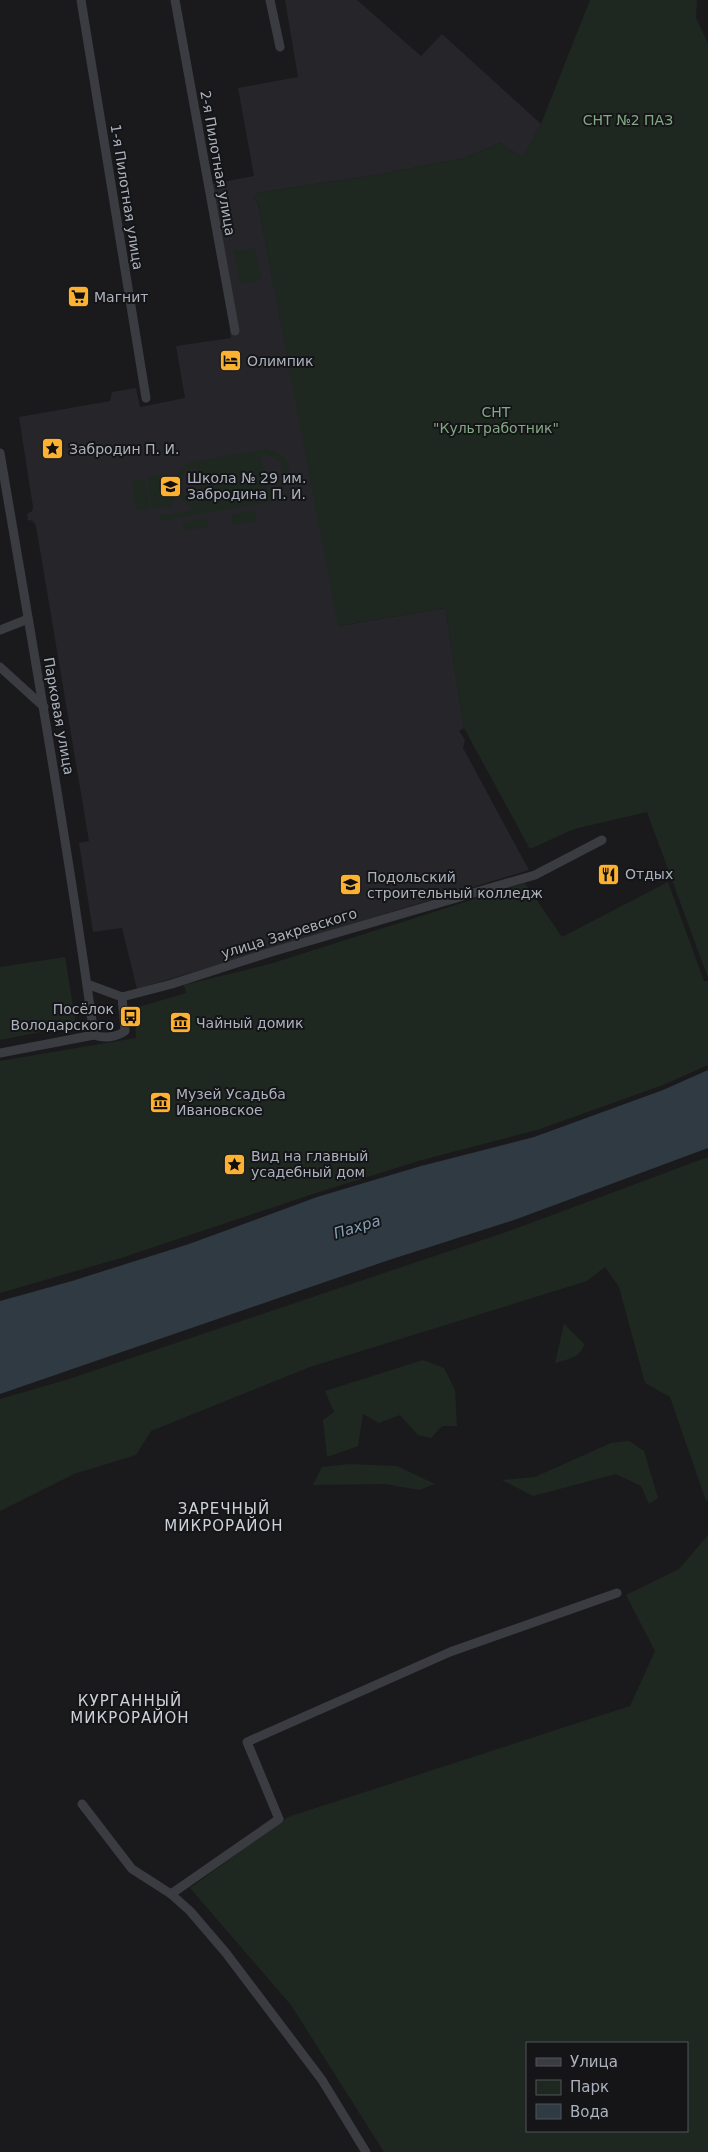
<svg xmlns="http://www.w3.org/2000/svg" width="708" height="2152" viewBox="0 0 708 2152" font-family="'DejaVu Sans',sans-serif">
	<style>
		.built { fill: #26262a }
		.green { fill: #1f2820; fill-rule: evenodd }
		.water { fill: #2f3a42 }
		.lines { fill: none; stroke-linecap: round; stroke-linejoin: round }
		.minor { stroke: #3b3c42; stroke-width: 9 }
		.labels { text-anchor: middle; dominant-baseline: central; stroke-width: 4; stroke-linejoin: round; paint-order: stroke }
		.park-label { font-size: 14px; fill: #82a983; stroke: #151518 }
		.street-label { font-size: 14px; fill: #acb2bd; stroke: #151518 }
		.poi-label { font-size: 14px; fill: #acb2bd; stroke: #151518; text-anchor: start }
		.water-label { font-size: 15px; font-style: italic; fill: #81a1b9; stroke: #151518 }
		.neighbourhood-label { font-size: 15px; letter-spacing: 1px; fill: #cdd1d8; stroke: #151518 }
	</style>
	<rect width="100%" height="100%" fill="#1a1a1d"/>
	<path class="built" d="M285 0H357L421 56 442 34 541 124 523 158 500 143 464 158 381 174 257 193 254 197 258 204 339 626 445 608 464 728 459 731 465 740 463 748 529 870 137 989 122 928 93 932 79 843 89 841 36 526 33 521 28 520 27 514 32 511 33 507 19 417 110 401 112 392 136 388 140 407 185 398 176 346 231 338 230 332 239 330 212 184 254 176 238 88 298 77Z"/>
	<g class="green">
		<path d="M590 0H697L696 18 708 43V978L647 812 574 829 530 849 464 728 445 608 338 626 258 204 254 197 257 193 381 174 464 158 500 143 523 158 541 124Z"/>
		<path d="M255 248 261 280 240 284 234 251Z"/>
		<path d="M265 449C293 451 297 481 275 495L287 493 288 499 160 521V516L198 509C171 502 165 470 194 461ZM264 455C281 456 288 472 279 486L268 491 261 456 242 459ZM195 467H196L202 503 188 500 180 487 184 473Z"/>
		<path d="M169 473 174 506 152 509 147 477Z"/>
		<path d="M145 479 150 508 136 510 132 481Z"/>
		<path d="M255 510 257 521 233 525 232 514Z"/>
		<path d="M207 518 208 527 184 531 182 522Z"/>
		<path d="M668 882 704 981H708V1065L663 1085 537 1130 422 1160 319 1192 121 1258 0 1293V1061L136 1038 135 1008 186 993 184 985 270 964 525 883 562 937Z"/>
		<path d="M65 957 76 1025 0 1040V967Z"/>
		<path d="M708 1157V1500L706 1501 670 1397 645 1383 619 1287 605 1267 587 1281 310 1367 151 1431 136 1455 74 1474 0 1511V1399L69 1379 512 1230Z"/>
		<path d="M564 1324 584 1344C582 1357 566 1360 555 1363Z"/>
		<path d="M423 1360 444 1368 455 1390 457 1426H442L431 1438 418 1435 400 1415 379 1423 363 1414 358 1446 327 1457 323 1420 334 1412 325 1391Z"/>
		<path d="M629 1441 644 1451 658 1498 649 1504 641 1486 616 1474 533 1496 502 1480 535 1477 611 1443Z"/>
		<path d="M349 1464 397 1466 435 1484 419 1490 385 1484 313 1485 322 1467Z"/>
		<path d="M708 1535V2152H384L291 2005 190 1888 288 1817 630 1706 655 1651 626 1595 679 1569ZM527 2043H687V2131H527Z"/>
	</g>
	<path class="water" d="M708 1070V1148L517 1219 386 1261 0 1394V1301L72 1281 189 1244 317 1197 421 1166 534 1137 663 1090Z"/>
	<g class="lines">
		<g class="minor">
			<path d="M81 0 146 398"/>
			<path d="M175 0 235 331"/>
			<path d="M270 0 280 47"/>
			<path d="M0 453C33 647 67 840 94 1035 103 1039 117 1037 125 1031L122 997 87 984"/>
			<path d="M0 630 28 619"/>
			<path d="M0 667 44 707"/>
			<path d="M122 997 172 984 268 953 535 875 602 840"/>
			<path d="M0 1053 94 1035"/>
			<path d="M82 1804 132 1869 171 1894 190 1911 226 1953 322 2080 366 2152"/>
			<path d="M171 1894 279 1819 247 1742 450 1652 617 1593"/>
		</g>
	</g>
	<defs>
		<symbol id="supermarket-square" viewBox="-11 -11 22 22"><rect x="-9" y="-9" width="18" height="18" rx="4" fill="#fdb131" stroke="#151518"/><path d="M-6-5.5h2.5l.6 2H6L4.5 2H-2.5L-4.4-4H-6ZM-1.5 3.2a1.3 1.3 0 1 0 .1 0ZM3 3.2a1.3 1.3 0 1 0 .1 0Z" fill="#111"/></symbol>
		<symbol id="hotel-square" viewBox="-11 -11 22 22"><rect x="-9" y="-9" width="18" height="18" rx="4" fill="#fdb131" stroke="#151518"/><path d="M-6-4.5h1.5V1H6V5H4.5V3h-9V5H-6ZM-4 0a1.8 1.8 0 1 1 3.6 0ZM.5 0V-2.5h3Q6-2.5 6 0Z" fill="#111"/></symbol>
		<symbol id="sight-square" viewBox="-11 -11 22 22"><rect x="-9" y="-9" width="18" height="18" rx="4" fill="#fdb131" stroke="#151518"/><path d="M0-6L1.8-2.2L6-1.7L2.9 1.2L3.7 5.4L0 3.3L-3.7 5.4L-2.9 1.2L-6-1.7L-1.8-2.2Z" fill="#111"/></symbol>
		<symbol id="school-square" viewBox="-11 -11 22 22"><rect x="-9" y="-9" width="18" height="18" rx="4" fill="#fdb131" stroke="#151518"/><path d="M0-5L7-2L0 1L-7-2ZM-4 1L0 2.5L4 1V4Q0 6-4 4Z" fill="#111"/></symbol>
		<symbol id="restaurant-square" viewBox="-11 -11 22 22"><rect x="-9" y="-9" width="18" height="18" rx="4" fill="#fdb131" stroke="#151518"/><path d="M-5-6h1v4h1v-4h1v4h1v-4h1v5L-1.5 .5V6h-2V.5L-5-1ZM5-6V6H3V1.5H1.5Q1.5-4 5-6Z" fill="#111"/></symbol>
		<symbol id="university-square" viewBox="-11 -11 22 22"><rect x="-9" y="-9" width="18" height="18" rx="4" fill="#fdb131" stroke="#151518"/><path d="M0-5L7-2L0 1L-7-2ZM-4 1L0 2.5L4 1V4Q0 6-4 4Z" fill="#111"/></symbol>
		<symbol id="bus-square" viewBox="-11 -11 22 22"><rect x="-9" y="-9" width="18" height="18" rx="4" fill="#fdb131" stroke="#151518"/><path d="M-5-6H5V4H4V6H2V4H-2V6H-4V4H-5ZM-3.5-4V0h7V-4ZM-3.5 1.2v1.5H-2V1.2ZM2 1.2v1.5H3.5V1.2Z" fill="#111"/></symbol>
		<symbol id="museum-square" viewBox="-11 -11 22 22"><rect x="-9" y="-9" width="18" height="18" rx="4" fill="#fdb131" stroke="#151518"/><path d="M0-6L6-3V-2H-6V-3ZM-5-1h2V3h-2ZM-1-1h2V3h-2ZM3-1h2V3H3ZM-6 4H6V6H-6Z" fill="#111"/></symbol>
	</defs>
	<g fill-rule="evenodd">
		<use href="#supermarket-square" x="66" y="284" width="25" height="25"/>
		<use href="#hotel-square" x="218" y="348" width="25" height="25"/>
		<use href="#sight-square" x="40" y="436" width="25" height="25"/>
		<use href="#school-square" x="158" y="474" width="25" height="25"/>
		<use href="#restaurant-square" x="596" y="862" width="25" height="25"/>
		<use href="#university-square" x="338" y="872" width="25" height="25"/>
		<use href="#bus-square" x="118" y="1004" width="25" height="25"/>
		<use href="#museum-square" x="168" y="1010" width="25" height="25"/>
		<use href="#museum-square" x="148" y="1090" width="25" height="25"/>
		<use href="#sight-square" x="222" y="1152" width="25" height="25"/>
	</g>
	<g class="labels">
		<g class="park-label">
			<text x="628" y="120">СНТ №2 ПАЗ</text>
			<text x="496" y="412">СНТ<tspan x="496" dy="16">"Культработник"</tspan></text>
		</g>
		<g class="street-label">
			<text transform="translate(218 163) rotate(80)">2-я Пилотная улица</text>
			<text transform="translate(127 197) rotate(81)">1-я Пилотная улица</text>
			<text transform="translate(59 716) rotate(80)">Парковая улица</text>
			<text transform="translate(289 933) rotate(-17)">улица Закревского</text>
		</g>
		<g class="poi-label">
			<text x="94" y="297">Магнит</text>
			<text x="247" y="361">Олимпик</text>
			<text x="69" y="449">Забродин П. И.</text>
			<text x="187" y="478">Школа № 29 им.<tspan x="187" dy="16">Забродина П. И.</tspan></text>
			<text x="625" y="874">Отдых</text>
			<text x="367" y="877">Подольский<tspan x="367" dy="16">строительный колледж</tspan></text>
			<text x="114" y="1009" text-anchor="end">Посёлок<tspan x="114" dy="16">Володарского</tspan></text>
			<text x="196" y="1023">Чайный домик</text>
			<text x="176" y="1094">Музей Усадьба<tspan x="176" dy="16">Ивановское</tspan></text>
			<text x="251" y="1156">Вид на главный<tspan x="251" dy="16">усадебный дом</tspan></text>
		</g>
		<g class="water-label">
			<text transform="translate(357 1227) rotate(-17)">Пахра</text>
		</g>
		<g class="neighbourhood-label">
			<text x="224" y="1509">ЗАРЕЧНЫЙ<tspan x="224" dy="17">МИКРОРАЙОН</tspan></text>
			<text x="130" y="1701">КУРГАННЫЙ<tspan x="130" dy="17">МИКРОРАЙОН</tspan></text>
		</g>
	</g>
	<rect x="526" y="2042" width="162" height="90" fill="#151518" stroke="#51545a"/>
	<rect x="536" y="2058" width="25" height="8" fill="#3b3c42" stroke="#51545a"/>
	<text x="570" y="2067" font-size="15" fill="#acb2bd">Улица</text>
	<rect x="536" y="2080" width="25" height="15" fill="#1f2820" stroke="#51545a"/>
	<text x="570" y="2092" font-size="15" fill="#acb2bd">Парк</text>
	<rect x="536" y="2104" width="25" height="15" fill="#2f3a42" stroke="#51545a"/>
	<text x="570" y="2117" font-size="15" fill="#acb2bd">Вода</text>
</svg>
